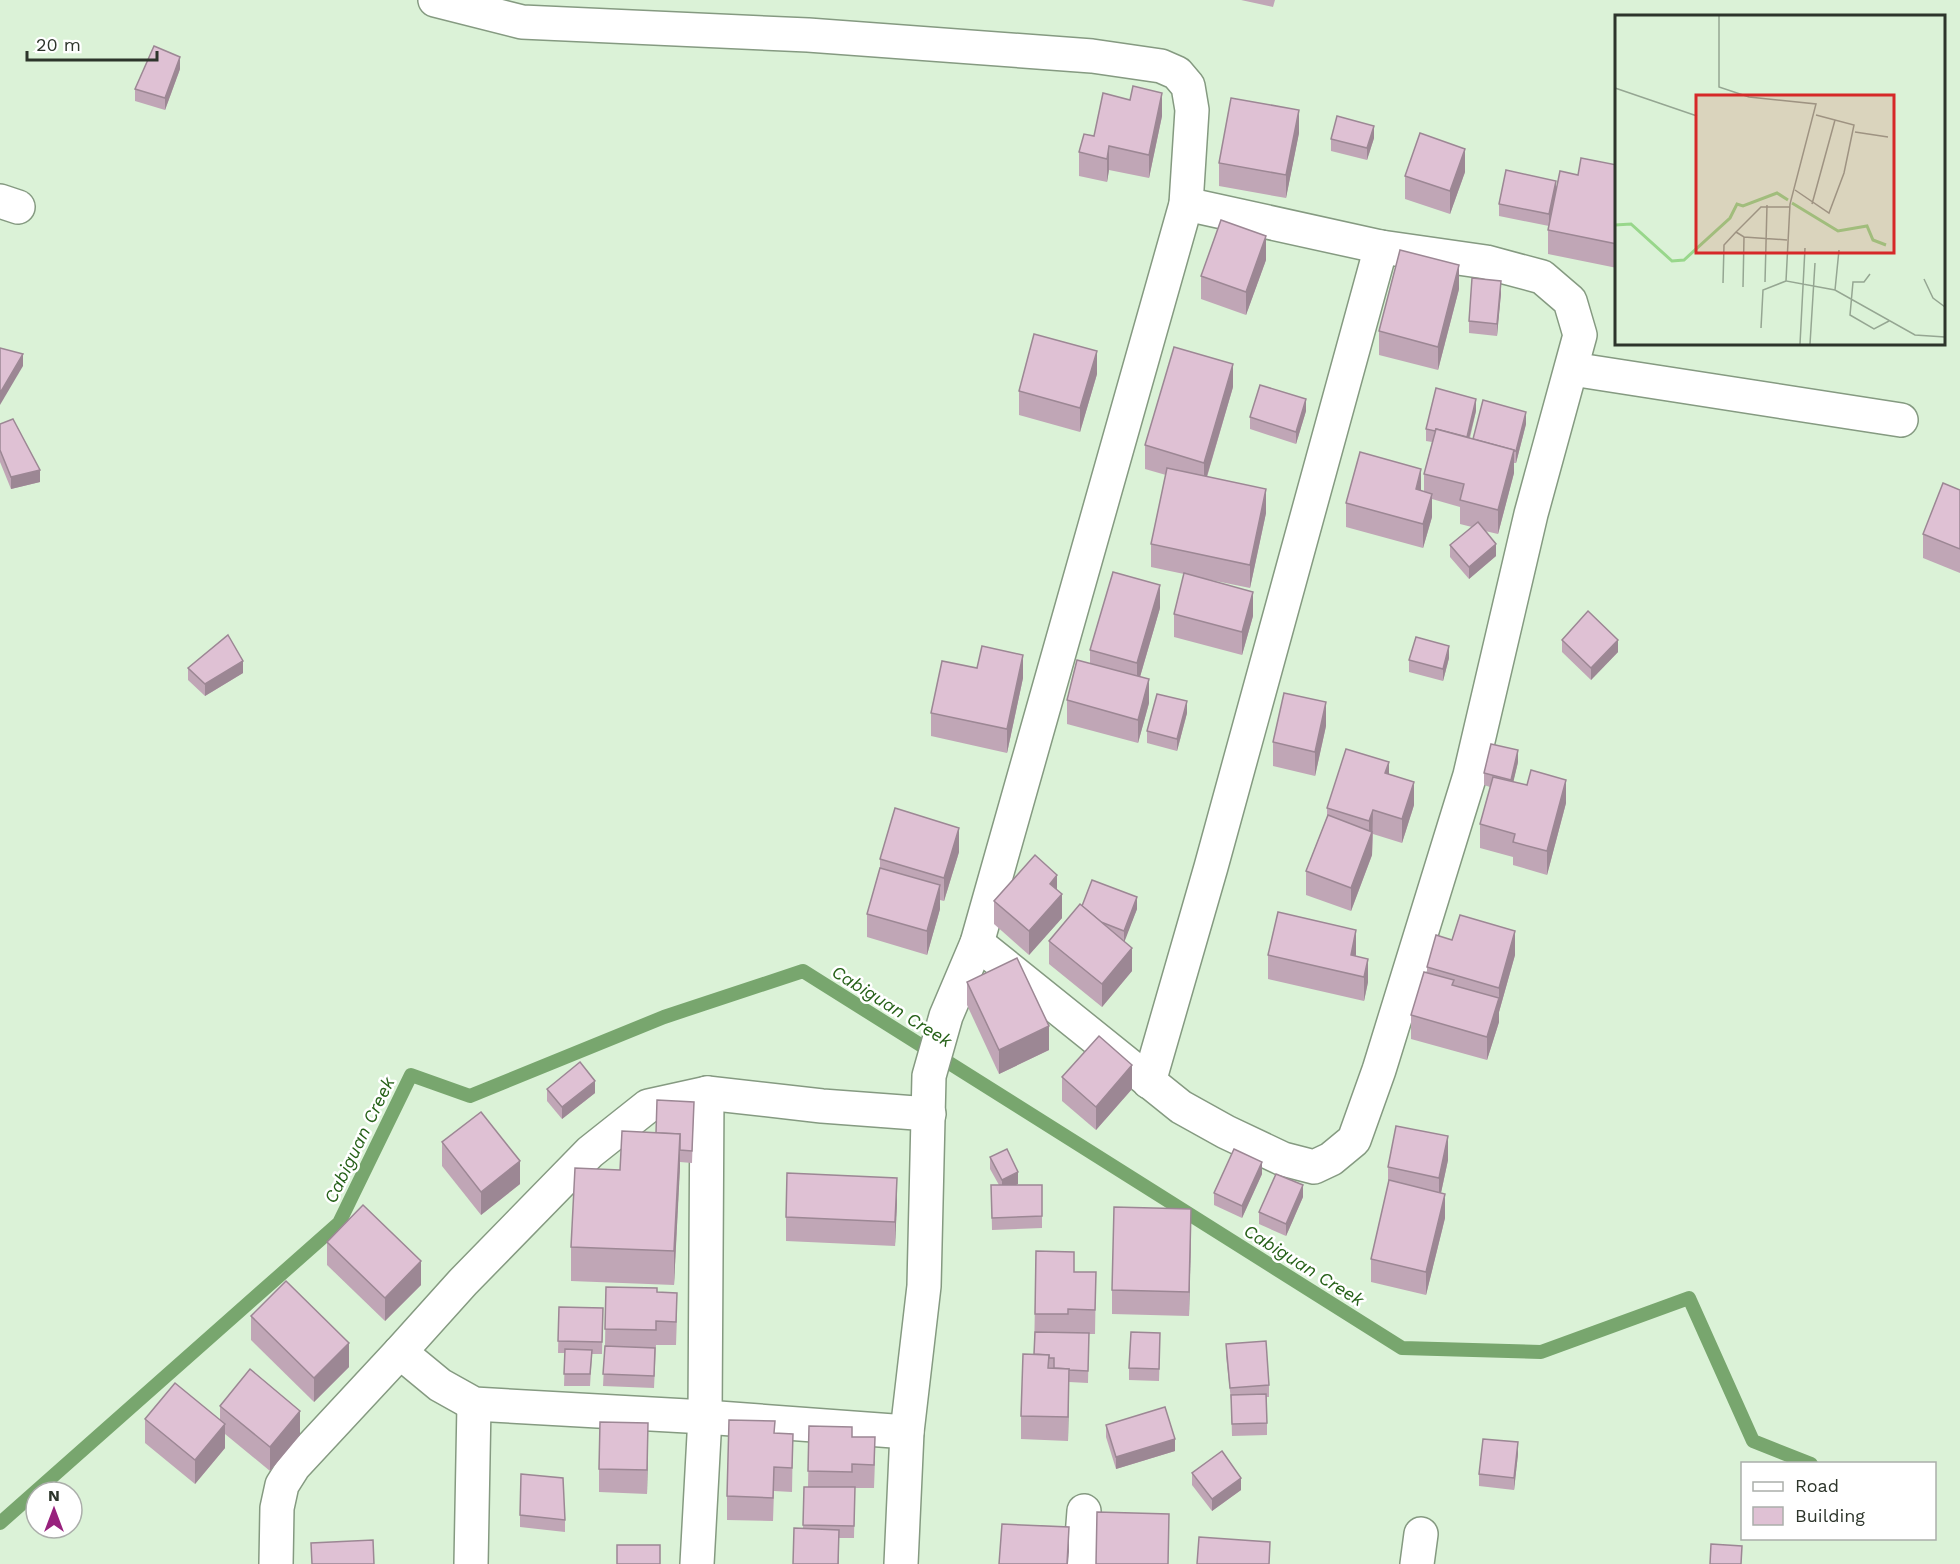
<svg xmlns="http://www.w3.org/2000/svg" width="1960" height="1564" viewBox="0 0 1960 1564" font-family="'Work Sans',sans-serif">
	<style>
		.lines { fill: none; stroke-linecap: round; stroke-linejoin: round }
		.stream { stroke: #78a66e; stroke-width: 14 }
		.minor-casing { stroke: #859a81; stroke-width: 36 }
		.minor { stroke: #fff; stroke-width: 33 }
		.wall { fill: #c0a6b6 }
		.shaded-wall { fill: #9c8794 }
		.building { fill: #dfc1d4; stroke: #9c8794; stroke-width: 1.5 }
		.labels { text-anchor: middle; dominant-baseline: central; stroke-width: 5; stroke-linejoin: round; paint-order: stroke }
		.water-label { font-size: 18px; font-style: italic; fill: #256017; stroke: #fff }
		.inset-river { fill: none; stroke: #98d78b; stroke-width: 3 }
		.inset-road { fill: none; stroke: #95a692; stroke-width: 1.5 }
		.view { fill: #d62828; fill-opacity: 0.15; stroke: #d62828; stroke-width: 3 }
		.inset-edge { fill: none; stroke: #2d352b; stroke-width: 3 }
	</style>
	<rect width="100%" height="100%" fill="#dbf2d7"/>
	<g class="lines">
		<path class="stream" d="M0 1523 339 1223 411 1075 470 1096 664 1017 803 971 1402 1348 1541 1352 1689 1298 1753 1441 1811 1464"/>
		<defs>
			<g id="minor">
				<path d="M435 0 522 22 808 35 1092 56 1161 66 1177 73 1188 86 1192 110 1186 204 977 943 946 1016 929 1076 924 1286 907 1432 901 1564"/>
				<path d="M0 201 18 207"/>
				<path d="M1572 369 1901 420"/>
				<path d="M977 943 1181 1107 1226 1132 1283 1159 1314 1167 1331 1159 1354 1140 1379 1070 1470 775 1531 514 1580 335 1570 301 1542 277 1486 262 1381 247 1186 204"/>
				<path d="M1149 1082 1211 867 1381 247"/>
				<path d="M907 1432 705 1417 474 1404 440 1385 400 1352 463 1282 590 1152 648 1106 707 1093 822 1106 929 1114"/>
				<path d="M276 1564 277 1508 282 1485 294 1466 400 1352"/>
				<path d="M471 1564 474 1404"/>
				<path d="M697 1564 705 1417 707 1093"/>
				<path d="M1080 1564 1084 1511"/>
				<path d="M1417 1564 1421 1534"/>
			</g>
		</defs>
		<use href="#minor" class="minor-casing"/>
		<use href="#minor" class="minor"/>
	</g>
	<g class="wall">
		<path d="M1241 0H1275L1273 7Z"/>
		<path d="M180 69 165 110 135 101V89Z"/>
		<path d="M1162 116 1149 178 1109 170 1107 182 1079 176V152Z"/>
		<path d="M1299 133 1286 198 1219 186V163Z"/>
		<path d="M1374 138 1367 160 1331 151V139Z"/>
		<path d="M1617 165V268L1548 254V230L1549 226 1499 216V204L1556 189 1578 175Z"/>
		<path d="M1465 172 1450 214 1405 199V176Z"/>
		<path d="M1266 260 1246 315 1201 299V276Z"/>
		<path d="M1459 289 1438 370 1379 355V331Z"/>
		<path d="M1501 293 1497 336 1469 333V321Z"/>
		<path d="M1097 374 1080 432 1019 415V391Z"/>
		<path d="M1233 387 1207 477 1266 513 1250 588 1201 578 1253 616 1242 655 1174 637V614L1184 574 1151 567V544L1166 475 1145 469V445Z"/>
		<path d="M1306 411 1296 444 1250 429V417Z"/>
		<path d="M1476 411 1470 438 1473 439 1526 424 1516 463H1514V473L1498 534 1485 531 1496 556 1469 579 1450 557V545L1472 527 1460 524V507L1432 499V517L1423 548 1346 527V503L1421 491 1424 492V474L1432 442 1426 441V429Z"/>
		<path d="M0 424 40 482 11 489 0 462Z"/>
		<path d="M1960 490V573L1923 558V534Z"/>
		<path d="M1160 608 1140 677 1149 703 1138 743 1067 724V700L1090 663V650Z"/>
		<path d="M1562 640 1618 652 1591 680 1562 652Z"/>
		<path d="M1449 658 1443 681 1409 672V660Z"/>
		<path d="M188 668 243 673 205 696 188 680Z"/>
		<path d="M1023 678 1007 753 931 736V713Z"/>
		<path d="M1187 713 1177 751 1147 743V731Z"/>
		<path d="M1326 726 1315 776 1273 766V742Z"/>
		<path d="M1518 762 1513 782 1566 803 1547 875 1513 865V857L1480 848V824L1490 787 1484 785V773Z"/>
		<path d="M1389 774 1414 805 1402 843 1373 834 1372 855 1351 911 1306 895V871L1327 817V808Z"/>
		<path d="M959 852 944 901 940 900V909L927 955 867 937V914L880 868V859Z"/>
		<path d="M994 901 1062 918 1029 955 994 924Z"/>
		<path d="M1082 906 1137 909 1124 941 1132 971 1102 1007 1049 964V941Z"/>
		<path d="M1452 940 1515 955 1499 1012V1022L1487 1060 1411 1039V1015L1427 972V967Z"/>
		<path d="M1356 954V956L1368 982 1364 1001 1268 979V955Z"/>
		<path d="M967 982 1049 1050 999 1074 967 1005Z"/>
		<path d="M1062 1077 1132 1089 1096 1130 1062 1101Z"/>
		<path d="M547 1089 595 1093 562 1119 547 1101Z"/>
		<path d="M694 1102 692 1163 680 1162 674 1285 571 1281V1247L620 1170 656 1133Z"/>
		<path d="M442 1142 520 1184 481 1215 442 1166Z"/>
		<path d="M990 1157 1018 1184 1015 1185H1042V1228L992 1230 991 1185H999L990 1169Z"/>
		<path d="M1448 1160 1441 1193 1445 1218 1426 1295 1371 1282V1259L1388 1186V1167Z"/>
		<path d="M1262 1174 1242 1218 1214 1205V1193Z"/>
		<path d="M1303 1197 1286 1236 1259 1224V1212Z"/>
		<path d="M897 1202 895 1246 786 1241V1217Z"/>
		<path d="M1191 1233 1189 1316 1112 1314V1290Z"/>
		<path d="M327 1242 421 1285 385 1321 327 1265Z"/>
		<path d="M1036 1251 1074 1272H1096L1095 1334H1089L1088 1383 1069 1382 1068 1441 1021 1439V1416L1034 1354Z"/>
		<path d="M606 1287 657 1292 677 1316 676 1345H656L654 1388 603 1386 605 1346Z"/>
		<path d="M559 1307 603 1308 602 1354H592L590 1386H564L565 1353H558Z"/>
		<path d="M251 1316 349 1367 314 1402 251 1340Z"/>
		<path d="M1226 1344 1269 1385V1397H1267V1435L1232 1436 1231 1400 1226 1356Z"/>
		<path d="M1160 1345 1159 1381 1129 1380V1368Z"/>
		<path d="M220 1406 300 1435 270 1471 225 1434V1448L195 1484 145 1443V1419L220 1420Z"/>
		<path d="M1106 1425 1175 1451 1116 1469 1106 1437Z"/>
		<path d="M809 1426 852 1437 875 1461 874 1488H855L854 1538H839V1564H793L803 1528 804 1487H808Z"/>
		<path d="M775 1433 793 1434 792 1492 774 1491 773 1521 727 1520V1496Z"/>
		<path d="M648 1446 647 1494 599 1492V1469Z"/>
		<path d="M1518 1454 1514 1490 1479 1486V1474Z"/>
		<path d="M1192 1473 1241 1490 1212 1511 1192 1485Z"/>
		<path d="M520 1515 565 1520V1532L520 1527Z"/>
	</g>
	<g class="shaded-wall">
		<path d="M180 57V69L165 110V98Z"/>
		<path d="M1162 93V116L1149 178V155Z"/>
		<path d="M1299 110V133L1286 198V175Z"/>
		<path d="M1374 126V138L1367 160V148Z"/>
		<path d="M1109 146V170L1107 182V159Z"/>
		<path d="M1465 149V172L1450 214V191Z"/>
		<path d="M1556 181V193L1549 226V214Z"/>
		<path d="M1266 236V260L1246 315V292Z"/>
		<path d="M1459 265V289L1438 370V347Z"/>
		<path d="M1501 281V293L1497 336V324Z"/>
		<path d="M1097 351V374L1080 432V408Z"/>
		<path d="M23 354V366L0 405V393Z"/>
		<path d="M1233 364V387L1204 486V463Z"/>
		<path d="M1306 399V411L1296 444V432Z"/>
		<path d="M1476 399V411L1466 450V438Z"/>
		<path d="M1526 412V424L1516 463V451Z"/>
		<path d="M1514 450V473L1498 534V510Z"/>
		<path d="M1421 469V492L1416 489Z"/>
		<path d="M40 470V482L11 489V477Z"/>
		<path d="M1266 489V513L1250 588V565Z"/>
		<path d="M1432 494V517L1423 548V524Z"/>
		<path d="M1496 544V556L1469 579V567Z"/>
		<path d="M1160 585V608L1137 687V663Z"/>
		<path d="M1253 592V616L1242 655V632Z"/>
		<path d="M1618 640V652L1591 680V668Z"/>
		<path d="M1449 646V658L1443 681V669Z"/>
		<path d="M1023 655V678L1007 753V729Z"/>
		<path d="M243 661V673L205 696V684Z"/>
		<path d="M1149 679V703L1138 743V720Z"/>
		<path d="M1187 701V713L1177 751V739Z"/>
		<path d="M1326 702V726L1315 776V752Z"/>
		<path d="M1518 750V762L1511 792V780Z"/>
		<path d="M1389 762V785L1385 773Z"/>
		<path d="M1566 780V803L1547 875V851Z"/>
		<path d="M1414 782V805L1402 843V819Z"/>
		<path d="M1373 810 1372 855 1351 911V888L1369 839V821Z"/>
		<path d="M959 828V852L944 901V878Z"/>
		<path d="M1057 875V898L1050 884Z"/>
		<path d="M940 885V909L927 955V931Z"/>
		<path d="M1062 894V918L1029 955V931Z"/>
		<path d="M1137 897V909L1124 943V931Z"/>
		<path d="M1356 930V954L1352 975 1351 955Z"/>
		<path d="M1515 931V955L1499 1012V1022L1487 1060V1037L1499 998V988Z"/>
		<path d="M1132 948V971L1102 1007V984Z"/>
		<path d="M1368 959V982L1364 1001V977Z"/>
		<path d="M1049 1026V1050L999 1074V1050Z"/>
		<path d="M1132 1065V1089L1096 1130V1107Z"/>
		<path d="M595 1081V1093L562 1119V1107Z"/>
		<path d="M680 1134V1168L674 1285V1251Z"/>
		<path d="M1448 1136V1160L1439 1202V1178Z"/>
		<path d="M520 1161V1184L481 1215V1192Z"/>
		<path d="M1262 1162V1174L1242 1218V1206Z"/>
		<path d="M1018 1172V1184L1002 1192V1180Z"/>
		<path d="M897 1178V1202L895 1246V1222Z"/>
		<path d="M1303 1185V1197L1286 1236V1224Z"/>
		<path d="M1445 1194V1218L1426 1295V1272Z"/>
		<path d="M1191 1209V1233L1189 1316V1292Z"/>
		<path d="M421 1261V1285L385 1321V1298Z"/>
		<path d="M349 1343V1367L314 1402V1378Z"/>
		<path d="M1069 1369V1392L1068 1441V1417Z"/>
		<path d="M300 1411V1435L270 1471V1447Z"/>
		<path d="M648 1423V1446L647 1494V1470Z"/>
		<path d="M225 1424V1448L195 1484V1460Z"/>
		<path d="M1175 1439V1451L1116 1469V1457Z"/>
		<path d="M1518 1442V1454L1514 1490V1478Z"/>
		<path d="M1241 1478V1490L1212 1511V1499Z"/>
		<path d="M1069 1527V1551L1068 1564H1067Z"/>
	</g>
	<g class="building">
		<path d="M154 46 180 57 165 98 135 89Z"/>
		<path d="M1133 86 1162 93 1149 155 1109 146 1107 159 1079 152 1084 134 1094 136 1103 93 1130 100Z"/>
		<path d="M1231 98 1299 110 1286 175 1219 163Z"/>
		<path d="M1337 116 1374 126 1367 148 1331 139Z"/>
		<path d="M1420 133 1465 149 1450 191 1405 176Z"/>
		<path d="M1581 158 1617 165V244L1548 230 1560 171 1578 175Z"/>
		<path d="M1506 170 1556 181 1549 214 1499 204Z"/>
		<path d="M1221 220 1266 236 1246 292 1201 276Z"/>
		<path d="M1400 250 1459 265 1438 347 1379 331Z"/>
		<path d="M1472 278 1501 281 1497 324 1469 321Z"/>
		<path d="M1034 334 1097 351 1080 408 1019 391Z"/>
		<path d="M1174 347 1233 364 1204 463 1145 445Z"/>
		<path d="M0 348 23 354 0 393Z"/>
		<path d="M1260 385 1306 399 1296 432 1250 417Z"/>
		<path d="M1436 388 1476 399 1467 437 1436 429 1435 431 1426 429Z"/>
		<path d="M1483 400 1526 412 1516 451H1514V450L1473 439Z"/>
		<path d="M13 419 40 470 11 477 0 450V424Z"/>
		<path d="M1436 429 1514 450 1498 510 1460 500 1464 484 1424 474Z"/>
		<path d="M1360 452 1421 469 1416 489 1432 494 1423 524 1346 503Z"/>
		<path d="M1167 468 1266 489 1250 565 1151 544Z"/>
		<path d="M1943 483 1960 490V549L1923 534Z"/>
		<path d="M1478 522 1496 544 1469 567 1450 545Z"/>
		<path d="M1113 572 1160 585 1137 663 1090 650Z"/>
		<path d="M1184 573 1253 592 1242 632 1174 614Z"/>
		<path d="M1588 611 1618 640 1591 668 1562 640Z"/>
		<path d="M228 635 243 661 205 684 188 668Z"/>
		<path d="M1416 637 1449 646 1443 669 1409 660Z"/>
		<path d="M982 646 1023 655 1007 729 931 713 942 661 977 668Z"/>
		<path d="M1077 660 1149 679 1138 720 1067 700Z"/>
		<path d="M1284 693 1326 702 1315 752 1273 742Z"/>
		<path d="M1157 694 1187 701 1177 739 1147 731Z"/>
		<path d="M1491 744 1518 750 1511 780 1484 773Z"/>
		<path d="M1346 749 1389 762 1385 773 1414 782 1402 819 1373 810 1369 821 1327 808Z"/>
		<path d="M1531 770 1566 780 1547 851 1513 842 1515 834 1480 824 1493 777 1527 785Z"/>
		<path d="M895 808 959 828 944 878 880 859Z"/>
		<path d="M1328 815 1372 832 1351 888 1306 871Z"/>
		<path d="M1035 855 1057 875 1050 884 1062 894 1029 931 994 901Z"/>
		<path d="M880 868 940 885 927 931 867 914Z"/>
		<path d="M1092 880 1137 897 1124 931 1101 922 1082 906Z"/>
		<path d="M1080 904 1132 948 1102 984 1049 941Z"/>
		<path d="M1278 912 1356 930 1351 955 1368 959 1364 977 1268 955Z"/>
		<path d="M1460 915 1515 931 1499 988 1427 967 1436 935 1452 940Z"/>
		<path d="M1017 958 1049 1026 999 1050 967 982Z"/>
		<path d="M1424 972 1454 980 1452 985 1499 998 1487 1037 1411 1015Z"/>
		<path d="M1099 1036 1132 1065 1096 1107 1062 1077Z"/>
		<path d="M580 1062 595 1081 562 1107 547 1089Z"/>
		<path d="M657 1100 694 1102 692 1151 680 1150V1134L656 1133Z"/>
		<path d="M481 1112 520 1161 481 1192 442 1142Z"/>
		<path d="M1396 1126 1448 1136 1439 1178 1388 1167Z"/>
		<path d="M622 1131 680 1134 674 1251 571 1247 575 1168 620 1170Z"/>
		<path d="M1007 1149 1018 1172 1002 1180 990 1157Z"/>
		<path d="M1234 1149 1262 1162 1242 1206 1214 1193Z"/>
		<path d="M787 1173 897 1178 895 1222 786 1217Z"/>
		<path d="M1276 1174 1303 1185 1286 1224 1259 1212Z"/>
		<path d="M1389 1180 1445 1194 1426 1272 1371 1259Z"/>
		<path d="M991 1185H1042V1216L992 1218Z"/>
		<path d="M363 1205 421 1261 385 1298 327 1242Z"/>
		<path d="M1114 1207 1191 1209 1189 1292 1112 1290Z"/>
		<path d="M1036 1251 1074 1252V1272H1096L1095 1310 1068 1309V1314H1035Z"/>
		<path d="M286 1281 349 1343 314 1378 251 1316Z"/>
		<path d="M606 1287 657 1288V1292L677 1293 676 1322 656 1321V1330L605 1329Z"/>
		<path d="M559 1307 603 1308 602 1342 558 1341Z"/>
		<path d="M1035 1332 1089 1333 1088 1371 1069 1370V1369L1054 1368V1358H1049V1355L1034 1354Z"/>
		<path d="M1131 1332 1160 1333 1159 1369 1129 1368Z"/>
		<path d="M1266 1341 1269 1385 1230 1388 1226 1344Z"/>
		<path d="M605 1346 655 1348 654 1376 603 1374Z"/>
		<path d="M565 1349 592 1350 590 1374H564Z"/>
		<path d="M1023 1354 1049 1355 1048 1368 1069 1369 1068 1417 1021 1416Z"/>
		<path d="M250 1369 300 1411 270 1447 220 1406Z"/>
		<path d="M175 1383 225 1424 195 1460 145 1419Z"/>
		<path d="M1266 1394 1267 1423 1232 1424 1231 1395Z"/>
		<path d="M1165 1407 1175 1439 1116 1457 1106 1425Z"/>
		<path d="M729 1420 775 1421 774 1433 793 1434 792 1468 774 1467 773 1498 727 1496Z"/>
		<path d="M600 1422 648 1423 647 1470 599 1469Z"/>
		<path d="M809 1426 852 1427V1437H875L874 1465 852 1464V1472L808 1471Z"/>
		<path d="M1483 1439 1518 1442 1514 1478 1479 1474Z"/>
		<path d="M1222 1451 1241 1478 1212 1499 1192 1473Z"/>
		<path d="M521 1474 563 1478 565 1520 520 1515Z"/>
		<path d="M804 1487H855L854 1526 803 1525Z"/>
		<path d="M1097 1512 1169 1514 1168 1564H1096Z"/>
		<path d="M1002 1524 1069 1527 1067 1564H999Z"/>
		<path d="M794 1528 839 1530 838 1564H793Z"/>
		<path d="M1199 1537 1270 1542 1269 1564H1197Z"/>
		<path d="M373 1540 374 1564H312L311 1543Z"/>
		<path d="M1711 1544 1742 1546 1741 1564H1710Z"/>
		<rect x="617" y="1545" width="43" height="19"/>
	</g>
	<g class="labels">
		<g class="water-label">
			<text transform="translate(892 1006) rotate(32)">Cabiguan Creek</text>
			<text transform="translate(359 1140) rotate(-64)">Cabiguan Creek</text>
			<text transform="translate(1304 1265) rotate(32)">Cabiguan Creek</text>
		</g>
	</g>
	<g transform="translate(1615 15)">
		<rect width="330" height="330" fill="#dbf2d7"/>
		<path class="inset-river" d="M177 188 223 216 252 211 258 225 271 230M0 210 16 209 57 246 69 245 115 203 122 189 128 191 162 178 173 185"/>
		<path class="inset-road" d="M104 1V72L134 82 201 89 175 189 171 266 220 275 300 320 330 322M0 73 82 101M240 117 273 122M180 175 214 198 229 158 239 110 201 100M197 189 220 105M172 225 129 222 121 217 146 192H175M255 259 249 267H238L235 300 259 314 274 306M309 264 318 283 330 292M150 267 152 190M108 268 109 230 121 217M128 272 129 222M220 275 224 235M146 313 148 275 171 266M185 329 190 233M195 329 200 248"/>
		<path class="view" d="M81 80H279V238H81Z"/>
		<rect width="330" height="330" class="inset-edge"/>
	</g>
	<rect x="1741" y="1462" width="195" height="78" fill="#ffffff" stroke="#abaeaa" stroke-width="1.5"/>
	<rect x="1753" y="1482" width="30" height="9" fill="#ffffff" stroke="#abaeaa" stroke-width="1.5"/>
	<text x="1795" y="1492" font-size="18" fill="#2d352b">Road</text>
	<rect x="1753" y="1507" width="30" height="18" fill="#dfc1d4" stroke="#abaeaa" stroke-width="1.5"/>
	<text x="1795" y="1522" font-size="18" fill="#2d352b">Building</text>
	<g transform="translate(54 1510)"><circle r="28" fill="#ffffff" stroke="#abaeaa" stroke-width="1.5"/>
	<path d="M0-4.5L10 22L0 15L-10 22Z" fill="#98227d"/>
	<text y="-9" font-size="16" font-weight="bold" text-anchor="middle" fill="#2d352b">N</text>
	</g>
	<path d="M27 51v9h130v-9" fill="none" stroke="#2d352b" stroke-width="3"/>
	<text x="36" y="51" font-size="18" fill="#2d352b" stroke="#ffffff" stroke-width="4.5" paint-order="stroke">20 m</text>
</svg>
